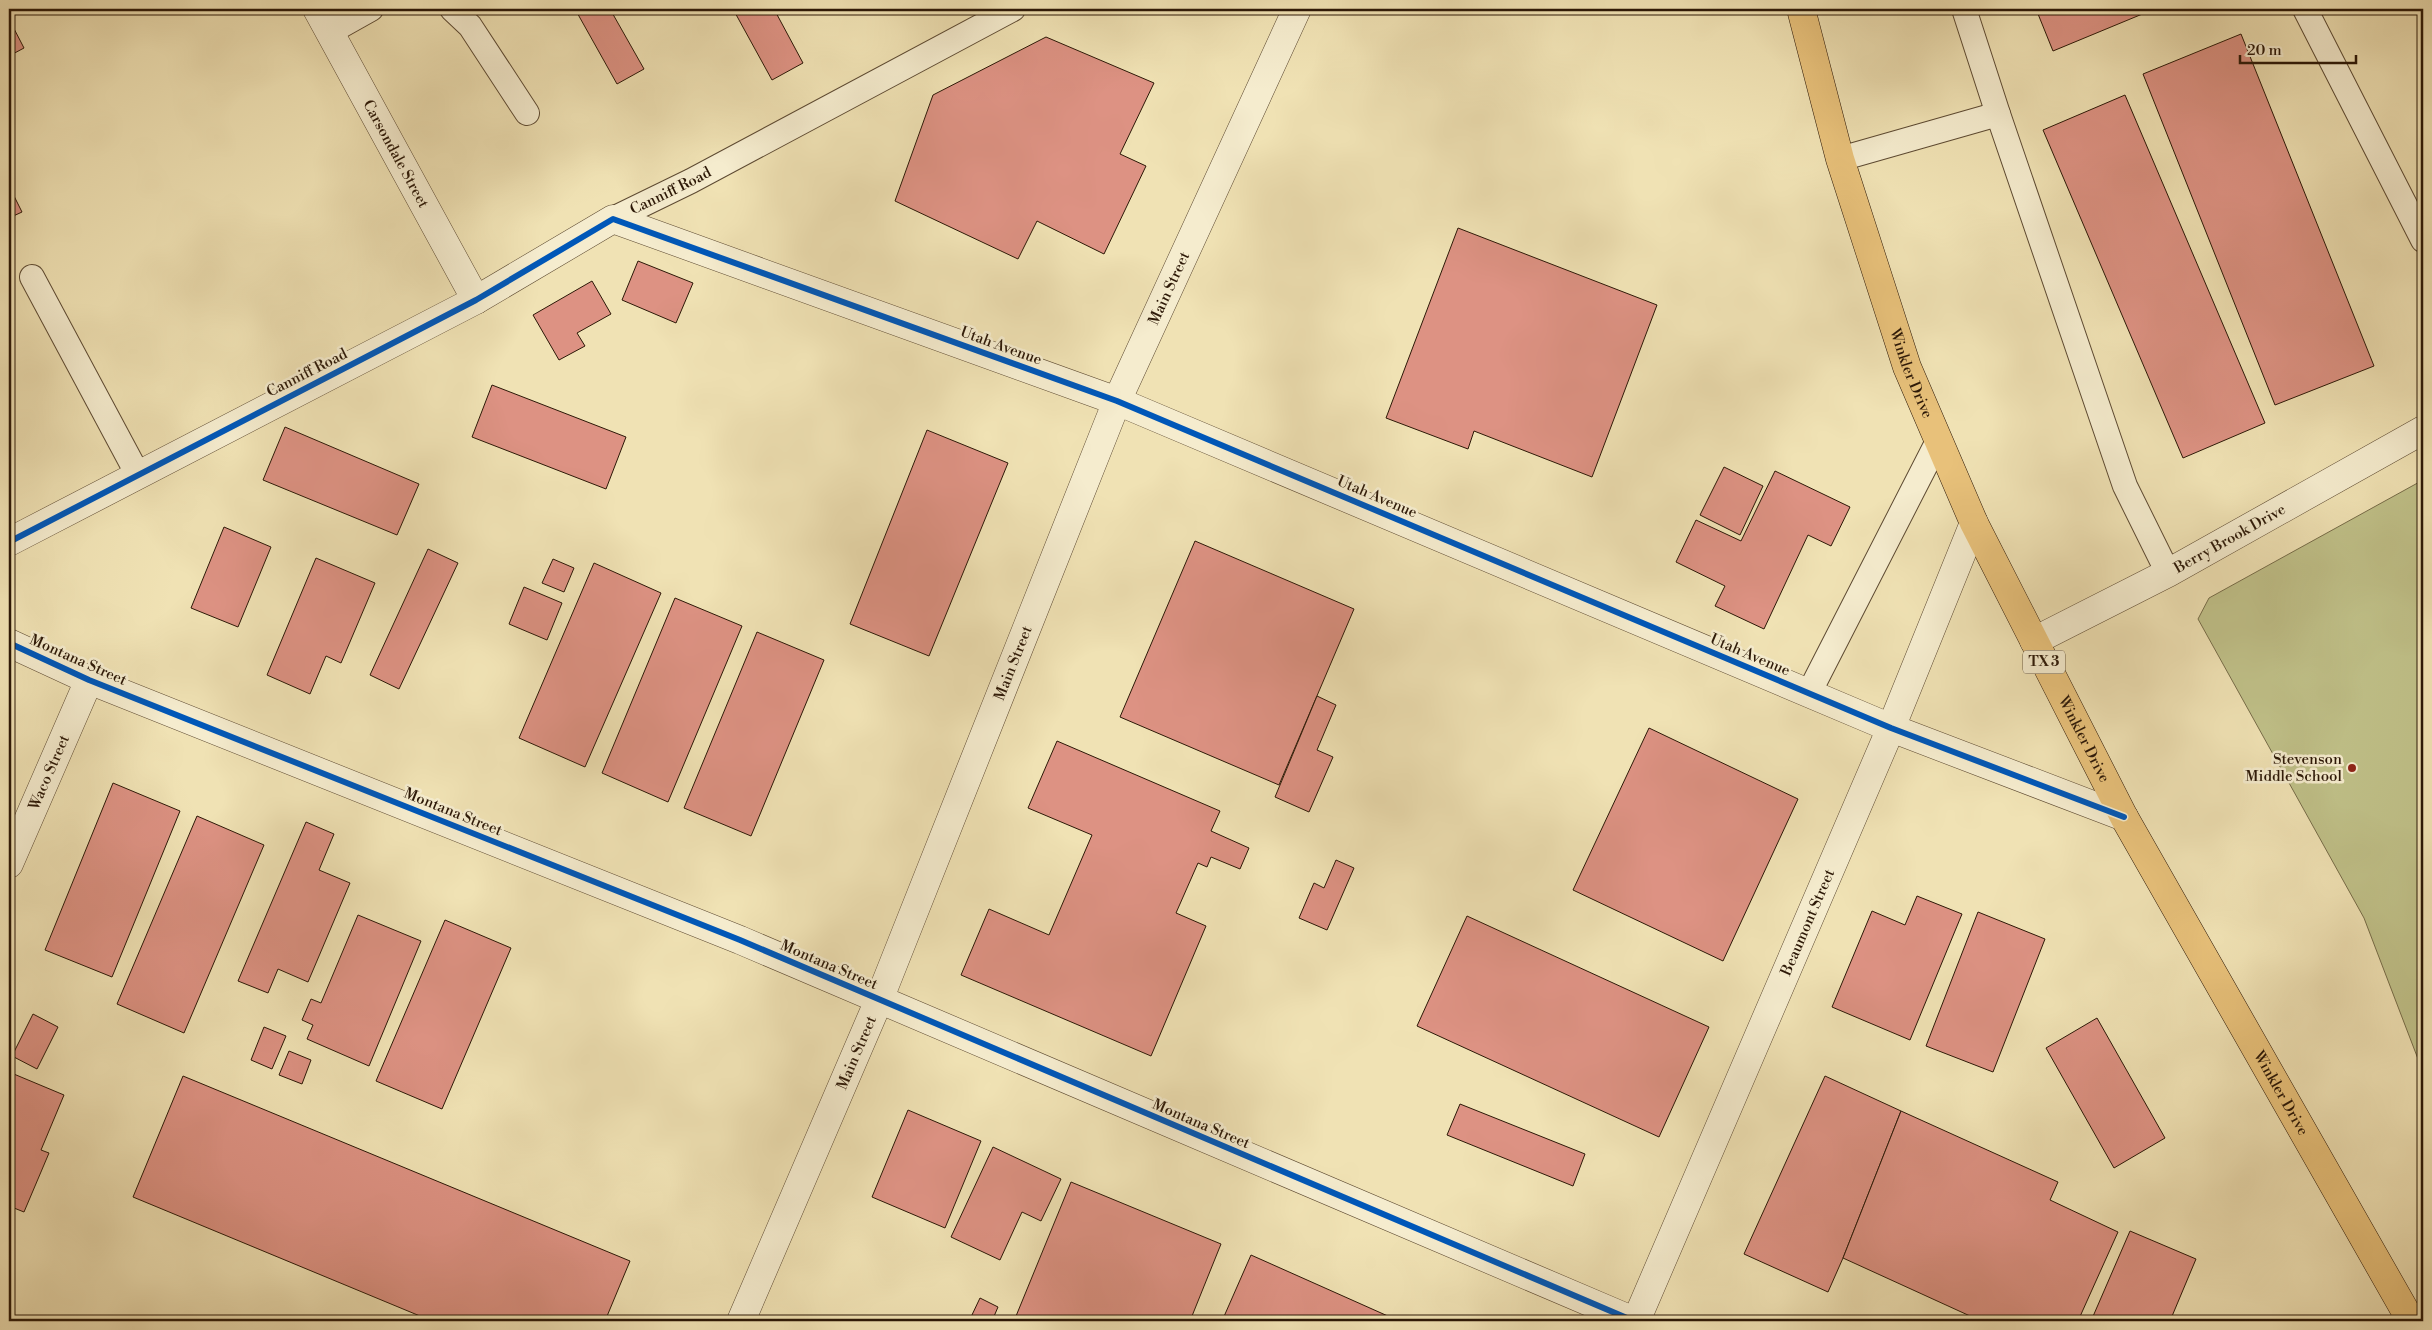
<svg xmlns="http://www.w3.org/2000/svg" width="2432" height="1330" viewBox="0 0 2432 1330" font-family="'Libre Bodoni',serif">
	<style>
		.green { fill: #c0c189; stroke: #766c48 }
		.building { fill: #dd9283; stroke: #2c1807 }
		.lines { fill: none; stroke-linecap: round; stroke-linejoin: round }
		.service-casing { stroke: #5d4a32; stroke-width: 26 }
		.minor-casing { stroke: #5d4a32; stroke-width: 29 }
		.tertiary-casing { stroke: #5d4a32; stroke-width: 29 }
		.primary-casing { stroke: #2c1807; stroke-width: 29 }
		.service { stroke: #f5ecce; stroke-width: 24 }
		.minor { stroke: #f5ecce; stroke-width: 28 }
		.tertiary { stroke: #f5ecce; stroke-width: 28 }
		.primary { stroke: #e8c17a; stroke-width: 28 }
		.cycleway-casing { stroke: #f5ecce; stroke-width: 9 }
		.cycleway { stroke: #0057b8; stroke-width: 6 }
		.poi-dot { fill: #8f2418; stroke: #f5ecce; stroke-width: 2 }
		.labels { text-anchor: middle; dominant-baseline: central; stroke-width: 5; stroke-linejoin: round; paint-order: stroke }
		.shield { fill: #f5ecce; stroke: #685843; stroke-width: 1 }
		.shield-label { font-size: 14px; font-weight: bold; fill: #2c1807 }
		.street-label { font-size: 15px; fill: #2c1807; stroke: #f5ecce }
		.poi-label { font-size: 15px; fill: #2c1807; stroke: #f5ecce; text-anchor: end }
	</style>
	<rect width="100%" height="100%" fill="#f0e2b4"/>
	<filter id="stains"><feTurbulence type="fractalNoise" baseFrequency=".004" numOctaves="4"/><feColorMatrix values="0 0 0 0 .2 0 0 0 0 .09 0 0 0 0 .02 0 0 0 .5 -.17"/></filter>
	<radialGradient id="worn" r=".72"><stop offset=".6" stop-color="#630" stop-opacity="0"/><stop offset="1" stop-color="#630" stop-opacity=".3"/></radialGradient>
	<path class="green" d="M2423 480V1072L2364 918 2198 619 2209 598Z"/>
	<g class="building">
		<path d="M575 9H610L644 69 617 84Z"/>
		<path d="M733 9H774L803 63 772 80Z"/>
		<path d="M2036 9H2151L2152 10 2053 51Z"/>
		<path d="M9 19 24 48 9 56Z"/>
		<path d="M2241 34 2374 366 2275 405 2143 74Z"/>
		<path d="M1046 37 1154 83 1120 154 1146 166 1104 254 1037 221 1018 259 895 201 933 95Z"/>
		<path d="M2125 95 2265 423 2183 458 2043 130Z"/>
		<path d="M9 186 22 212 9 218Z"/>
		<path d="M1458 228 1657 305 1592 477 1474 431 1468 449 1386 418Z"/>
		<path d="M638 261 693 283 676 323 622 300Z"/>
		<path d="M592 281 611 314 577 333 585 346 559 360 533 315Z"/>
		<path d="M492 385 626 437 606 489 472 437Z"/>
		<path d="M285 427 419 484 397 535 263 480Z"/>
		<path d="M927 430 1008 463 929 656 850 624Z"/>
		<path d="M1724 467 1763 486 1740 535 1700 515Z"/>
		<path d="M1775 471 1850 507 1831 546 1808 535 1764 629 1715 606 1725 586 1676 562 1696 520 1741 541Z"/>
		<path d="M224 527 271 547 238 627 191 608Z"/>
		<path d="M1195 541 1354 609 1279 785 1120 717Z"/>
		<path d="M428 549 458 563 399 689 370 675Z"/>
		<path d="M316 558 375 583 341 663 326 656 310 694 267 675Z"/>
		<path d="M553 559 574 568 564 592 542 583Z"/>
		<path d="M594 563 661 593 585 767 519 738Z"/>
		<path d="M524 587 562 603 547 640 509 624Z"/>
		<path d="M675 598 742 626 668 802 602 773Z"/>
		<path d="M757 632 824 660 751 836 684 808Z"/>
		<path d="M1317 696 1336 705 1317 750 1333 757 1309 812 1275 797Z"/>
		<path d="M1649 728 1798 799 1723 961 1573 890Z"/>
		<path d="M1057 741 1220 811 1211 831 1249 848 1240 869 1211 857 1207 867 1198 863 1176 913 1206 926 1151 1056 961 975 989 909 1049 935 1092 835 1028 808Z"/>
		<path d="M113 783 180 811 112 977 45 950Z"/>
		<path d="M197 816 264 845 184 1033 117 1004Z"/>
		<path d="M306 822 334 834 319 870 350 883 308 982 278 969 268 993 238 981Z"/>
		<path d="M1336 860 1354 868 1327 930 1299 918 1314 883 1324 888Z"/>
		<path d="M1917 896 1962 914 1910 1040 1832 1007 1872 911 1905 925Z"/>
		<path d="M1978 912 2045 939 1993 1072 1926 1046Z"/>
		<path d="M358 915 421 941 369 1066 307 1039 313 1025 302 1020 311 999 321 1003Z"/>
		<path d="M1467 916 1709 1027 1659 1137 1417 1026Z"/>
		<path d="M445 920 511 948 442 1109 376 1081Z"/>
		<path d="M33 1014 58 1027 37 1069 12 1056Z"/>
		<path d="M2097 1018 2165 1138 2114 1168 2046 1048Z"/>
		<path d="M264 1027 286 1036 272 1069 251 1060Z"/>
		<path d="M289 1051 311 1060 302 1084 279 1075Z"/>
		<path d="M9 1072 64 1095 41 1150 49 1153 24 1212 9 1206Z"/>
		<path d="M183 1076 630 1261 605 1321H432L133 1197Z"/>
		<path d="M1825 1076 1901 1111 1843 1258 1828 1292 1744 1254Z"/>
		<path d="M1460 1104 1585 1154 1573 1186 1447 1135Z"/>
		<path d="M908 1110 981 1141 945 1228 872 1197Z"/>
		<path d="M1901 1111 2058 1182 2050 1200 2118 1232 2078 1321H1981L1843 1258Z"/>
		<path d="M993 1147 1061 1179 1041 1221 1022 1212 1000 1260 951 1237Z"/>
		<path d="M1071 1182 1221 1244 1190 1321H1014Z"/>
		<path d="M2130 1231 2196 1259 2170 1321H2091Z"/>
		<path d="M1251 1255 1399 1321H1222Z"/>
		<path d="M980 1298 998 1307 992 1321H981L971 1317Z"/>
	</g>
	<g class="lines">
		<defs>
			<g id="service">
				<path d="M452 9 470 26 527 113"/>
				<path d="M1964 9 1998 114 2125 486 2168 573"/>
				<path d="M2305 9 2423 240"/>
				<path d="M330 32 371 9"/>
				<path d="M1840 159 1998 114"/>
				<path id="s1" d="M613 219 691 181 1013 9"/>
				<path d="M32 277 138 475"/>
				<path d="M1809 693 1938 441"/>
			</g>
			<g id="minor">
				<path id="s2" d="M317 9 476 300"/>
				<path d="M9 542 476 300 613 219 1117 401 1891 728 2124 817"/>
				<path id="s3" d="M2034 641 2168 573 2423 430"/>
				<path d="M9 643 89 680 740 940 1634 1321"/>
				<path id="s4" d="M9 864 89 680"/>
				<path id="s5" d="M1636 1321 1891 728 1974 523"/>
			</g>
			<g id="tertiary">
				<path id="s6" d="M741 1321 879 1000 1117 401 1297 9"/>
			</g>
			<g id="primary">
				<path id="s7" d="M1801 9 1840 159 1907 367 1974 523 2124 817 2411 1321"/>
			</g>
		</defs>
		<use href="#service" class="service-casing"/>
		<use href="#minor" class="minor-casing"/>
		<use href="#tertiary" class="tertiary-casing"/>
		<use href="#primary" class="primary-casing"/>
		<use href="#service" class="service"/>
		<use href="#minor" class="minor"/>
		<use href="#tertiary" class="tertiary"/>
		<use href="#primary" class="primary"/>
		<defs>
			<g id="cycleway">
				<path d="M9 542 476 300 613 219 1117 401 1891 728 2124 817"/>
				<path d="M9 643 89 680 740 940 1634 1321"/>
			</g>
		</defs>
		<use href="#cycleway" class="cycleway-casing"/>
		<use href="#cycleway" class="cycleway"/>
	</g>
	<circle class="poi-dot" cx="2352" cy="768" r="5"/>
	<g class="labels">
		<rect class="shield" x="2023" y="650.5" width="42" height="23" rx="4"/>
		<g class="shield-label">
			<text x="2044" y="662">TX 3</text>
		</g>
		<g class="street-label">
			<text stroke="none"><textPath href="#s2" startOffset="165">Carsondale Street</textPath></text>
			<text stroke="none"><textPath href="#s1" startOffset="64">Canniff Road</textPath></text>
			<text stroke="none"><textPath href="#s6" startOffset="1118">Main Street</textPath></text>
			<text transform="translate(1001 346) rotate(20)">Utah Avenue</text>
			<text transform="translate(307 373) rotate(-27)">Canniff Road</text>
			<text stroke="none"><textPath href="#s7" startOffset="381">Winkler Drive</textPath></text>
			<text transform="translate(1377 497) rotate(23)">Utah Avenue</text>
			<text stroke="none"><textPath href="#s3" startOffset="221">Berry Brook Drive</textPath></text>
			<text transform="translate(1750 655) rotate(23)">Utah Avenue</text>
			<text transform="translate(78 660) rotate(24)">Montana Street</text>
			<text stroke="none"><textPath href="#s6" startOffset="712">Main Street</textPath></text>
			<text stroke="none"><textPath href="#s7" startOffset="786">Winkler Drive</textPath></text>
			<text stroke="none"><textPath href="#s4" startOffset="100">Waco Street</textPath></text>
			<text transform="translate(453 812) rotate(22)">Montana Street</text>
			<text stroke="none"><textPath href="#s5" startOffset="434">Beaumont Street</textPath></text>
			<text transform="translate(829 965) rotate(23)">Montana Street</text>
			<text stroke="none"><textPath href="#s6" startOffset="292">Main Street</textPath></text>
			<text stroke="none"><textPath href="#s7" startOffset="1191">Winkler Drive</textPath></text>
			<text transform="translate(1201 1124) rotate(23)">Montana Street</text>
		</g>
		<g class="poi-label">
			<text x="2342" y="759">Stevenson<tspan x="2342" dy="17">Middle School</tspan></text>
		</g>
	</g>
	<rect width="2432" height="1330" fill="none" stroke="#f0e2b4" stroke-width="30"/>
	<rect x="10" y="10" width="2412" height="1310" fill="none" stroke="#2c1807" stroke-width="2.5"/>
	<rect x="15" y="15" width="2402" height="1300" fill="none" stroke="#2c1807"/>
	<path d="M2240 55v8h116v-8" fill="none" stroke="#2c1807" stroke-width="2.5"/>
	<text x="2247" y="55" font-size="15" fill="#2c1807" stroke="#f5ecce" stroke-width="4" paint-order="stroke">20 m</text>
	<rect width="100%" height="100%" filter="url(#stains)"/>
	<rect width="100%" height="100%" fill="url(#worn)"/>
</svg>
